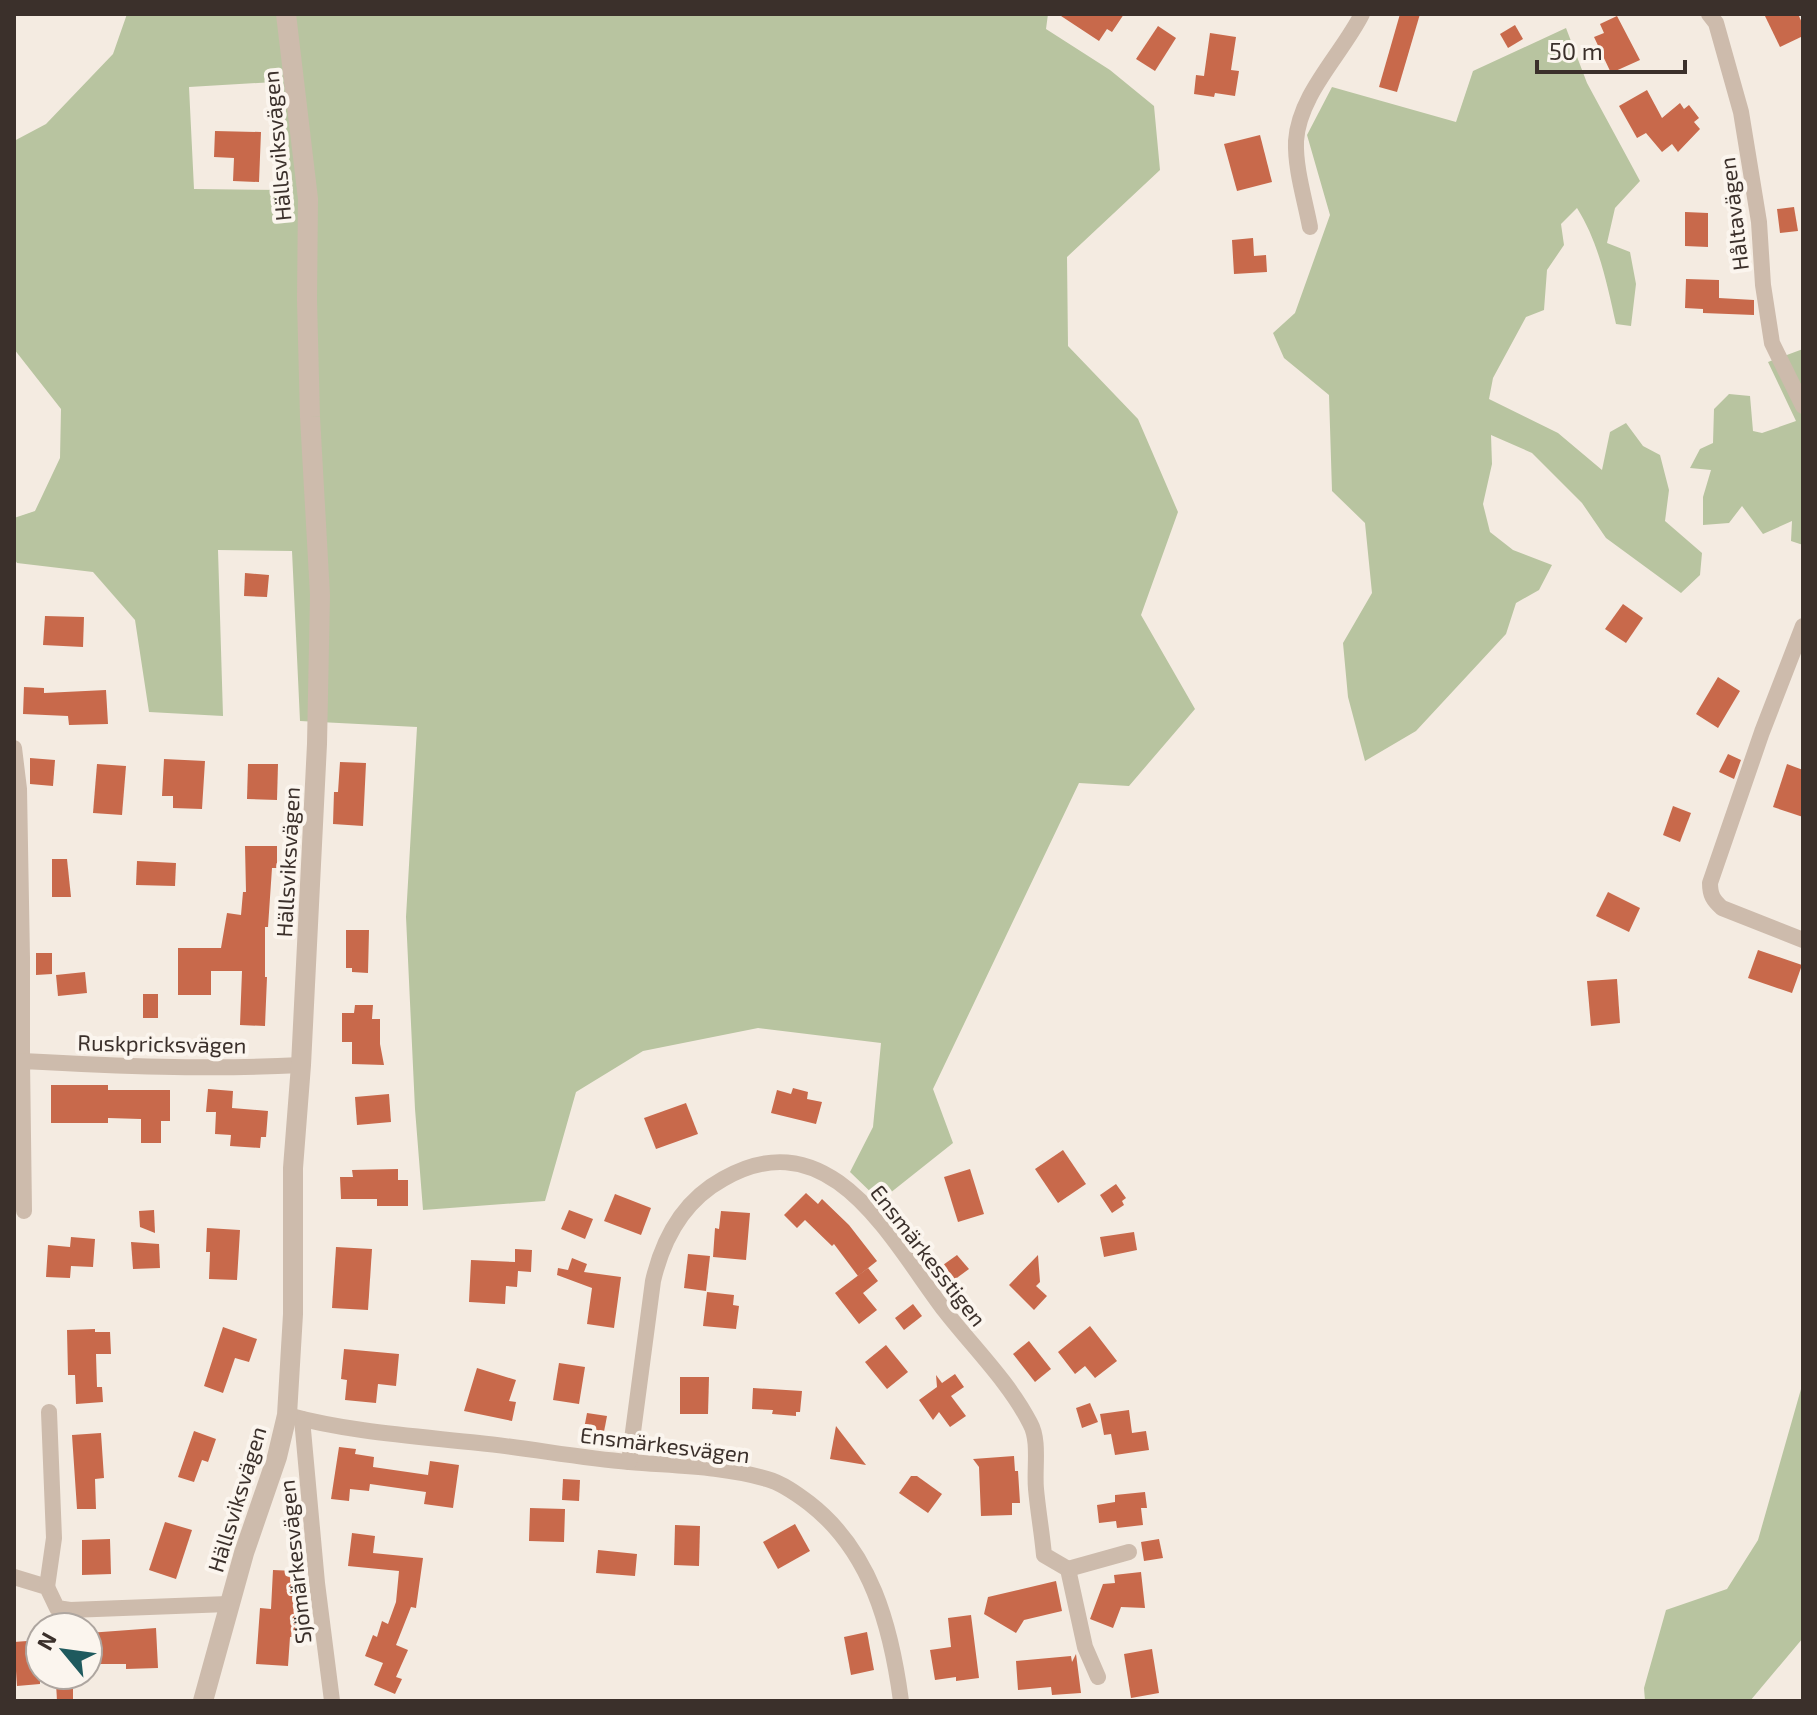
<svg xmlns="http://www.w3.org/2000/svg" width="1817" height="1715" viewBox="0 0 1817 1715" font-family="'Exo 2',sans-serif">
	<style>
		.green { fill: #b8c4a0; fill-rule: evenodd }
		.building { fill: #c8694b }
		.lines { fill: none; stroke-linecap: round; stroke-linejoin: round }
		.minor { stroke: #cdbbac; stroke-width: 16 }
		.tertiary { stroke: #cdbbac; stroke-width: 20 }
		.labels { text-anchor: middle; dominant-baseline: central; stroke-width: 8; stroke-linejoin: round; paint-order: stroke }
		.street-label { font-size: 22px; fill: #3b302b; stroke: #fbf5ee }
	</style>
	<rect width="100%" height="100%" fill="#f4ebe1"/>
	<g class="green">
		<path d="M127 14H1048L1046 29 1110 70 1154 106 1160 170 1067 257 1068 346 1138 419 1178 512 1141 615 1195 709 1129 786 1079 783 933 1089 953 1143 880 1201 850 1172 873 1127 881 1043 758 1028 643 1051 576 1092 545 1201 423 1210 415 1109 406 917 417 727 300 721 292 551 218 550 223 716 149 712 135 620 93 572 17 563 14 558V518L35 511 60 458 61 409 14 349V141L46 124 113 54ZM274 82 285 190 194 189 189 87Z"/>
		<path d="M1566 28 1587 83 1640 181 1615 208 1607 243 1630 252 1636 284 1631 326 1616 324C1607 284 1599 243 1577 208L1561 224 1564 245 1547 270 1544 310 1526 317 1493 378 1489 399 1558 433 1602 470 1610 432 1626 423 1643 446 1660 455 1669 490 1665 521 1702 553 1700 575 1681 593 1606 538 1582 503 1532 453 1491 435 1492 464 1483 504 1490 532 1513 550 1552 565 1539 590 1516 603 1506 634 1416 731 1365 761 1348 697 1343 643 1372 593 1365 523 1332 491 1329 395 1284 358 1273 333 1295 313 1330 215 1307 135 1332 87 1456 122 1473 71Z"/>
		<path d="M1803 349V545L1791 541 1792 521 1763 534 1742 506 1729 523 1703 525V497L1711 470 1690 468 1700 449 1713 443 1714 409 1729 394 1750 396 1753 431 1762 433 1796 421 1768 362Z"/>
		<path d="M1803 1382V1638L1750 1701H1645L1644 1688 1666 1610 1727 1589 1758 1540Z"/>
	</g>
	<g class="building">
		<path d="M1058 14H1124L1112 32 1107 29 1099 41Z"/>
		<path d="M1400 14H1420L1397 92 1379 87Z"/>
		<path d="M1764 14H1798L1803 25V36L1780 47Z"/>
		<path d="M1617 16 1640 60 1611 73 1594 37 1604 33 1600 24Z"/>
		<path d="M1515 25 1523 39 1508 48 1500 34Z"/>
		<path d="M1158 26 1176 38 1155 71 1136 59Z"/>
		<path d="M1210 33 1236 37 1231 70 1239 71 1235 96 1215 93 1214 97 1194 94 1196 75 1204 76Z"/>
		<path d="M1647 90 1662 118 1680 103 1684 109 1689 105 1699 118 1694 122 1700 129 1678 152 1672 144 1662 152 1646 133 1637 138 1619 106Z"/>
		<path d="M215 131 261 132 259 182 233 181 234 158 214 157Z"/>
		<path d="M1260 135 1272 182 1237 191 1224 144Z"/>
		<path d="M1794 207 1798 231 1780 233 1777 209Z"/>
		<path d="M1685 212 1708 213V247L1685 246Z"/>
		<path d="M1253 238 1254 256 1266 255 1267 272 1234 274 1232 240Z"/>
		<path d="M1686 279 1719 280V298L1754 300V315L1703 313V309L1685 308Z"/>
		<path d="M245 573 269 575 267 597 244 596Z"/>
		<path d="M1623 604 1643 618 1626 643 1605 629Z"/>
		<path d="M45 616 84 617 83 647 43 645Z"/>
		<path d="M1718 677 1740 691 1718 728 1696 714Z"/>
		<path d="M24 687 44 688V693L106 690 108 724 69 725 68 716 23 714Z"/>
		<path d="M1728 754 1741 760 1734 779 1719 772Z"/>
		<path d="M30 758 55 760 53 786 30 784Z"/>
		<path d="M164 759 205 761 202 809 173 808V796H162Z"/>
		<path d="M340 762 366 763 363 826 333 824 334 792H338Z"/>
		<path d="M97 764 126 766 122 815 93 813Z"/>
		<path d="M248 764H278L277 800 247 799Z"/>
		<path d="M1787 764 1803 770V817L1773 807Z"/>
		<path d="M1673 806 1691 813 1680 842 1663 835Z"/>
		<path d="M245 846H277V868H272L268 927H265V977H267L265 1026 240 1025 242 971H211V995H178V948H221L227 913 241 915 243 892H246Z"/>
		<path d="M52 859H67L71 897H52Z"/>
		<path d="M137 861 176 863 175 886 136 885Z"/>
		<path d="M1608 892 1640 908 1629 932 1596 916Z"/>
		<path d="M346 930H369L368 973 352 972V968H346Z"/>
		<path d="M1758 950 1802 965 1792 993 1748 978Z"/>
		<path d="M36 953H52V974L36 975Z"/>
		<path d="M85 972 87 993 58 996 56 975Z"/>
		<path d="M1617 979 1620 1023 1591 1026 1587 981Z"/>
		<rect x="143" y="994" width="15" height="24"/>
		<path d="M355 1005H373L372 1019H380V1044L384 1065 352 1064V1042H342V1013H354Z"/>
		<path d="M51 1085H108V1090H170V1121H161V1143H141V1119L108 1118V1123H51Z"/>
		<path d="M793 1088 808 1092 807 1099 822 1102 816 1124 771 1113 777 1090 791 1094Z"/>
		<path d="M208 1089 233 1091 232 1108 268 1111 266 1137H261L260 1148 230 1146 231 1135 215 1134 216 1112H206Z"/>
		<path d="M389 1094 391 1122 357 1125 355 1097Z"/>
		<path d="M686 1103 698 1134 656 1149 644 1118Z"/>
		<path d="M1063 1150 1086 1184 1058 1203 1035 1169Z"/>
		<path d="M398 1169V1180H408V1206H377V1199H341L340 1177H353L352 1170Z"/>
		<path d="M970 1169 984 1214 958 1222 944 1177Z"/>
		<path d="M1116 1184 1126 1198 1122 1201 1124 1205 1112 1213 1100 1195Z"/>
		<path d="M806 1193 818 1204 822 1199 849 1225 877 1261 858 1276 834 1244 832 1246 805 1220 797 1228 784 1215Z"/>
		<path d="M615 1194 651 1208 641 1235 604 1221Z"/>
		<path d="M154 1210 155 1233 140 1227 139 1211Z"/>
		<path d="M569 1210 593 1219 585 1239 561 1229Z"/>
		<path d="M721 1211 750 1213 746 1260 713 1257 715 1228 719 1229Z"/>
		<path d="M207 1228 240 1230 237 1280 209 1279 210 1252H206Z"/>
		<path d="M1134 1232 1137 1250 1104 1257 1100 1237Z"/>
		<path d="M71 1237 95 1239 93 1267 71 1266 70 1278 46 1277 48 1245 70 1247Z"/>
		<path d="M131 1242 159 1244 160 1268 133 1269Z"/>
		<path d="M336 1247 372 1249 368 1310 332 1308Z"/>
		<path d="M515 1249 532 1250 531 1272 518 1271 517 1287 506 1286 505 1304 469 1302 471 1260 515 1262Z"/>
		<path d="M688 1254 710 1256 706 1291 684 1288Z"/>
		<path d="M957 1255 969 1269 954 1280 943 1265Z"/>
		<path d="M1038 1255 1040 1282 1036 1286 1047 1296 1034 1310 1009 1285Z"/>
		<path d="M572 1258 587 1264 584 1272 621 1277 614 1328 587 1324 592 1288 557 1275 558 1268 568 1270Z"/>
		<path d="M868 1268 878 1281 863 1293 877 1310 859 1324 835 1293Z"/>
		<path d="M707 1292 734 1295 733 1305 739 1306 736 1329 703 1326Z"/>
		<path d="M913 1304 922 1316 904 1330 895 1318Z"/>
		<path d="M1090 1326 1117 1361 1095 1378 1085 1366 1075 1374 1058 1352Z"/>
		<path d="M223 1327 257 1339 249 1362 235 1358 223 1393 204 1386Z"/>
		<path d="M95 1329V1332H110L111 1354H96L97 1387H102L103 1402 76 1404 75 1375H68L67 1330Z"/>
		<path d="M1029 1341 1051 1369 1035 1382 1013 1354Z"/>
		<path d="M886 1345 908 1372 887 1389 865 1362Z"/>
		<path d="M344 1349 399 1354 396 1386 378 1384 376 1403 345 1400 347 1380 341 1379Z"/>
		<path d="M559 1363 585 1367 579 1404 553 1400Z"/>
		<path d="M477 1368 516 1380 509 1401 516 1402 512 1421 464 1411Z"/>
		<path d="M955 1374 964 1387 951 1396 966 1416 950 1427 939 1412 933 1420 919 1400 937 1387 936 1375 942 1383Z"/>
		<path d="M680 1377H709L708 1414H680Z"/>
		<path d="M753 1388 802 1391 800 1412H796V1416L772 1414 773 1410 752 1409Z"/>
		<path d="M1090 1403 1098 1422 1082 1428 1076 1408Z"/>
		<path d="M1129 1410 1132 1433 1146 1431 1149 1450 1115 1455 1111 1434 1104 1435 1100 1414Z"/>
		<path d="M587 1413 607 1416 603 1437 583 1434Z"/>
		<path d="M836 1426 866 1465 830 1459Z"/>
		<path d="M194 1431 216 1439 208 1462 202 1460 194 1482 178 1477Z"/>
		<path d="M101 1433 104 1478 95 1479 96 1509H77L72 1435Z"/>
		<path d="M339 1447 356 1449 355 1454 374 1457 373 1467 428 1475 430 1461 459 1465 453 1508 424 1504 426 1492 370 1484 369 1491 350 1489 349 1501 331 1499Z"/>
		<path d="M1014 1456 1015 1471H1018L1020 1503H1012V1515L981 1516 979 1467 973 1459Z"/>
		<path d="M911 1476H917L942 1494 928 1513 899 1493Z"/>
		<path d="M563 1479 580 1480 579 1501 562 1500Z"/>
		<path d="M1145 1492 1147 1508H1141L1143 1525 1117 1528 1116 1521 1099 1523 1097 1505 1115 1502V1495Z"/>
		<path d="M530 1508 565 1509 564 1542 529 1541Z"/>
		<path d="M165 1522 192 1530 176 1579 149 1570Z"/>
		<path d="M795 1524 810 1551 778 1569 763 1542Z"/>
		<path d="M675 1525 700 1526 699 1566 674 1565Z"/>
		<path d="M352 1533 375 1536 373 1553 423 1558 416 1608 411 1607 396 1645 408 1650 396 1677 402 1679 395 1694 374 1685 383 1663 365 1656 373 1635 377 1637 382 1621 388 1624 396 1602 399 1571 348 1566Z"/>
		<path d="M110 1539 111 1574 82 1575V1540Z"/>
		<path d="M1159 1539 1163 1558 1144 1561 1141 1542Z"/>
		<path d="M598 1550 637 1554 635 1576 596 1573Z"/>
		<path d="M273 1570 295 1571 294 1611H301L300 1637H290L288 1666 256 1664 260 1608 271 1609Z"/>
		<path d="M1141 1572 1145 1608 1121 1607 1113 1628 1090 1619 1103 1584 1115 1583 1114 1575Z"/>
		<path d="M1056 1581 1062 1611 1024 1620 1016 1633 984 1614 988 1597Z"/>
		<path d="M971 1615 979 1678 956 1681V1677L935 1680 930 1650 951 1647 948 1618Z"/>
		<path d="M156 1628 158 1668 126 1669V1664H89L88 1633Z"/>
		<path d="M867 1632 874 1670 851 1675 844 1637Z"/>
		<path d="M40 1640V1684L17 1686 14 1642Z"/>
		<path d="M1152 1649 1159 1693 1131 1698 1124 1654Z"/>
		<path d="M1076 1654 1081 1693 1052 1695 1051 1687 1018 1690 1016 1661 1071 1656 1072 1662Z"/>
		<path d="M56 1683H73V1701H57Z"/>
	</g>
	<g class="lines">
		<g class="minor">
			<path d="M1709 14 1716 23 1741 112 1759 222 1763 285 1772 343 1803 406"/>
			<path d="M1310 227C1305 200 1295 169 1296 141 1299 94 1342 54 1362 14"/>
			<path d="M1803 626 1762 732 1710 883C1710 895 1713 900 1722 908L1803 940"/>
			<path d="M14 748 19 789 22 959"/>
			<path d="M15 953 22 959V1061"/>
			<path d="M24 1211 22 1061C115 1066 208 1070 301 1065"/>
			<path d="M287 1415C349 1432 415 1436 479 1443 529 1448 579 1458 629 1462 676 1466 722 1466 767 1479 782 1483 797 1494 809 1503 871 1551 891 1626 901 1701"/>
			<path d="M302 1419 317 1583 332 1701"/>
			<path d="M629 1462 653 1281C663 1238 683 1201 723 1179 831 1117 891 1240 945 1311 973 1347 1009 1382 1030 1423 1040 1441 1034 1468 1036 1489 1038 1511 1042 1533 1044 1555L1068 1569 1085 1647 1098 1677"/>
			<path d="M1068 1569 1129 1552"/>
			<path d="M14 1577 47 1587 57 1608 70 1610 228 1604"/>
			<path d="M47 1587 54 1538 49 1412"/>
		</g>
		<path class="tertiary" d="M203 1701 244 1553 277 1457 287 1415 293 1314V1168L301 1065 317 744 320 595 310 417 307 300 308 199 286 14"/>
	</g>
	<g class="labels">
		<g class="street-label">
			<text transform="translate(276 146) rotate(-95)">Hällsviksvägen</text>
			<text transform="translate(1733 214) rotate(-97)">Håltavägen</text>
			<text transform="translate(287 862) rotate(-87)">Hällsviksvägen</text>
			<text transform="translate(162 1043) rotate(1)">Ruskpricksvägen</text>
			<text transform="translate(929 1255) rotate(52)">Ensmärkesstigen</text>
			<text transform="translate(665 1444) rotate(7)">Ensmärkesvägen</text>
			<text transform="translate(236 1499) rotate(-73)">Hällsviksvägen</text>
			<text transform="translate(294 1562) rotate(-96)">Sjömärkesvägen</text>
		</g>
	</g>
	<rect width="1817" height="1715" fill="none" stroke="#3b302b" stroke-width="32"/>
	<g transform="translate(64 1651) rotate(299)"><circle r="38" fill="#fbf5ee" stroke="#aea6a0" stroke-width="2"/>
	<path d="M0-6L14 30L0 20L-14 30Z" fill="#1f5a5e"/>
	<text y="-12" font-size="22" font-weight="bold" text-anchor="middle" fill="#3b302b">N</text>
	</g>
	<path d="M1537 60v12h148v-12" fill="none" stroke="#3b302b" stroke-width="4"/>
	<text x="1549" y="60" font-size="24" fill="#3b302b" stroke="#fbf5ee" stroke-width="6" paint-order="stroke">50 m</text>
</svg>
